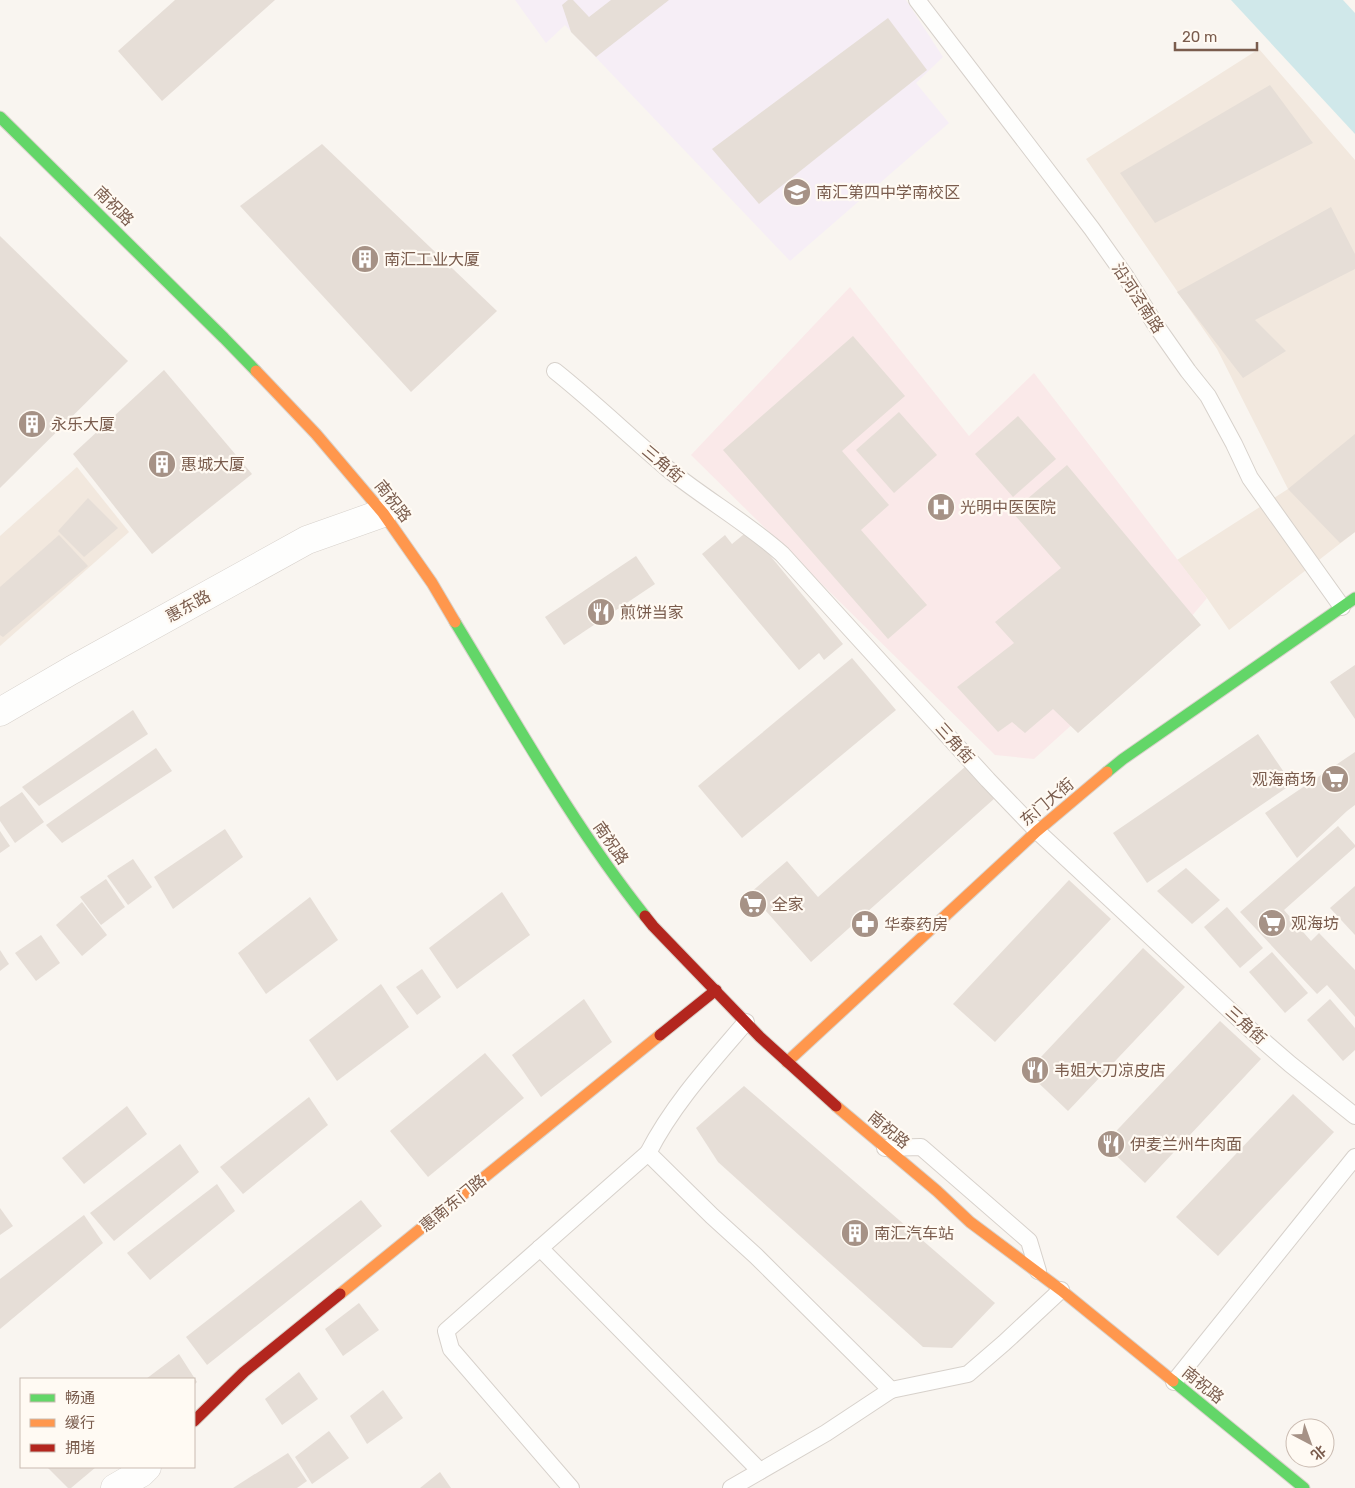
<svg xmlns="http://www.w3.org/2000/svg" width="1355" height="1488" viewBox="0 0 1355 1488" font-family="Rubik,'Noto Sans SC',sans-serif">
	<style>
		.residential { fill: #f2e8de }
		.education { fill: #f6eef6 }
		.medical { fill: #fae9e9 }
		.water { fill: #d0e8ea }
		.building { fill: #e6ded7 }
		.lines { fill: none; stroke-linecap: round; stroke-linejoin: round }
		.lane-casing { stroke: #d7d1cb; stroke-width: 18 }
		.street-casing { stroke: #d7d1cb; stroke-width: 29 }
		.fast-casing { stroke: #d9d2cb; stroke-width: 13 }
		.slow-casing { stroke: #d9d2cb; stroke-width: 13 }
		.jam-casing { stroke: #d9d2cb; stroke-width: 13 }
		.lane { stroke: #fefefd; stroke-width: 16 }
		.street { stroke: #fefefd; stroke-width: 28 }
		.fast { stroke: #63d668; stroke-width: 11 }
		.slow { stroke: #ff974d; stroke-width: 11 }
		.jam { stroke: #b3261e; stroke-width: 11 }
		.labels { text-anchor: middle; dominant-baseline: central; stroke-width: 4.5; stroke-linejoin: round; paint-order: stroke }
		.poi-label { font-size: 16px; fill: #7a5c4d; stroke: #fffaf3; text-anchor: start }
		.street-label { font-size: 16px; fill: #7a5c4d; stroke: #fffaf3 }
	</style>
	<rect width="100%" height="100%" fill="#f9f5f0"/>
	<g class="residential">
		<path d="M1259 49 1355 160V532L1229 630 1207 598 1177 560 1288 489 1217 349 1086 159Z"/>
		<path d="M77 467 129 532 0 646V536Z"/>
	</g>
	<path class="education" d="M515 0H906L943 57 916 83 949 123 790 261 565 25 546 43Z"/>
	<path class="medical" d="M850 287 969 436 1034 373 1207 598 1191 617 1034 759 995 755 691 455Z"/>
	<path class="water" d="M1231 0H1343L1355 13V134Z"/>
	<g class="building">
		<path d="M175 0H275L162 101 118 51Z"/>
		<path d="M568 0H573L589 17 611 0H669L596 57 571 32 562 5Z"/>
		<path d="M888 18 927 70 759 204 712 149Z"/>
		<path d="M1270 85 1313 143 1155 223 1120 173Z"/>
		<path d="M322 144 497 311 411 392 240 206Z"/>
		<path d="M1331 207 1355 254V269L1255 320 1286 351 1243 378 1177 292Z"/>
		<path d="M0 236 128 361 0 488Z"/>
		<path d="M853 336 905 396 842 451 889 505 861 530 927 605 888 639 723 450Z"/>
		<path d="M164 370 252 474 152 554 73 454Z"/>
		<path d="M899 412 937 455 894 493 856 450Z"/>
		<path d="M1018 416 1056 459 1013 497 975 454Z"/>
		<path d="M1355 434V532L1340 543 1288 489Z"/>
		<path d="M1067 465 1201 625 1078 733 1053 709 1025 733 1012 722 998 732 957 687 1014 643 995 622 1061 568 1012 512Z"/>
		<path d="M88 498 118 528 84 557 58 531Z"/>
		<path d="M749 530 843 644 824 660 819 653 799 670 702 554 725 535 732 544Z"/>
		<path d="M59 535 88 566 3 637 0 635V587Z"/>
		<path d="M636 556 655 584 564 645 545 617Z"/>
		<path d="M852 658 896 710 742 838 698 786Z"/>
		<path d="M1355 665V719L1330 682Z"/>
		<path d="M133 710 148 734 39 806 22 787Z"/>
		<path d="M1258 734 1292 784 1147 883 1113 833Z"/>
		<path d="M156 748 172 771 62 843 46 825Z"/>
		<path d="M1355 752V805L1347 811 1297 858 1265 813Z"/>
		<path d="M966 766 995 798 811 962 750 893 787 861 818 897Z"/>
		<path d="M22 792 44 822 15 843 0 821V807Z"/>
		<path d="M1338 826 1355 845V847L1284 910 1311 941 1319 933 1355 970V1017L1327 985 1317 994 1240 912Z"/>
		<path d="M225 829 243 857 173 909 154 877Z"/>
		<path d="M0 831 10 846 0 853Z"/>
		<path d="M133 859 152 887 128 905 107 876Z"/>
		<path d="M1186 868 1220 900 1192 924 1157 891Z"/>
		<path d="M106 879 125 907 101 925 80 897Z"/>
		<path d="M1069 880 1111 919 995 1042 953 1004Z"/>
		<path d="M1355 886V935L1330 908Z"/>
		<path d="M502 892 530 935 457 989 429 948Z"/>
		<path d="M310 897 338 940 266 994 238 953Z"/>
		<path d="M82 902 107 935 82 956 56 925Z"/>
		<path d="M1227 907 1263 948 1240 968 1204 927Z"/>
		<path d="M41 935 60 963 36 981 15 953Z"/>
		<path d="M1143 948 1185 987 1068 1111 1027 1072Z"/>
		<path d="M0 950 9 964 0 971Z"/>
		<path d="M1272 952 1308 993 1285 1013 1249 972Z"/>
		<path d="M422 969 441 997 417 1015 396 987Z"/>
		<path d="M381 984 409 1027 337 1081 309 1040Z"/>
		<path d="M584 999 612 1042 541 1097 512 1055Z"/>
		<path d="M1330 999 1355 1028V1050L1343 1061 1307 1020Z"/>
		<path d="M1220 1021 1261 1059 1145 1183 1104 1144Z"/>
		<path d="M485 1053 524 1098 428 1177 390 1131Z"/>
		<path d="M744 1086 995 1303 952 1348 923 1347 718 1162 696 1128Z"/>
		<path d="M1293 1094 1334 1132 1218 1256 1176 1217Z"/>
		<path d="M309 1097 328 1125 243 1194 220 1167Z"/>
		<path d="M127 1106 147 1134 84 1184 62 1158Z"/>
		<path d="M180 1144 199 1172 114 1241 90 1213Z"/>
		<path d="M217 1184 235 1211 150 1280 127 1253Z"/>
		<path d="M361 1200 382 1226 207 1365 186 1337Z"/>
		<path d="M0 1208 13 1226 0 1235Z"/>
		<path d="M84 1215 103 1243 0 1329V1279Z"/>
		<path d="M359 1303 379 1330 343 1356 325 1329Z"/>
		<path d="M179 1354 197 1382 194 1385V1379H146Z"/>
		<path d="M299 1372 318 1399 282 1425 265 1399Z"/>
		<path d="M383 1390 403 1418 367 1444 350 1416Z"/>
		<path d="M329 1431 349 1458 312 1484 295 1457Z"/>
		<path d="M288 1453 307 1481 297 1488H233Z"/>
		<path d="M47 1467H96L71 1488H68Z"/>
		<path d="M440 1472 451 1488H420Z"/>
	</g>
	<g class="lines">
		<defs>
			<g id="lane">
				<path d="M917 0 1092 229 1126 277 1155 324 1188 371 1208 396 1234 444 1250 478 1342 607"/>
				<path d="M555 371C594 402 630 437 668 469 705 499 746 522 782 554L988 780 1037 831 1253 1032 1290 1064 1355 1116"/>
				<path d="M746 1022C711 1063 673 1104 648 1153L712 1216 756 1256 891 1390 968 1374 1004 1343 1061 1290"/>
				<path d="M885 1148 921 1147 1029 1241 1038 1271"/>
				<path d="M540 1248 760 1471"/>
				<path d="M1174 1382 1355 1157"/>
				<path d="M571 1488 451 1349 446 1331 648 1153"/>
				<path d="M731 1488 826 1433 891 1390"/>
			</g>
			<g id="street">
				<path d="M0 712 72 670 307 540 383 513"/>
				<path d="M115 1488 141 1473 147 1467"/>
			</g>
			<g id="fast">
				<path d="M0 117 224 338 256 371"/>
				<path d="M455 622C516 722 572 824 645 916"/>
				<path d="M1107 772 1123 759 1355 598"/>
				<path d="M1173 1381 1304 1488"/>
			</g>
			<g id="slow">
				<path d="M256 371 316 434 383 513 432 583 455 622"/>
				<path d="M787 1062 1037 831 1107 772"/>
				<path d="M836 1106 937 1191 970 1222 1061 1290 1173 1381"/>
				<path d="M340 1294 660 1035"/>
			</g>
			<g id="jam">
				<path d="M645 916 653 926 760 1037 836 1106"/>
				<path d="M660 1035 716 990"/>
				<path d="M194 1421 244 1372 340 1294"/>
			</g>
		</defs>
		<use href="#lane" class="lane-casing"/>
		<use href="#street" class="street-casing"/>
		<use href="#fast" class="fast-casing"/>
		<use href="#slow" class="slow-casing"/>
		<use href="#jam" class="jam-casing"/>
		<use href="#lane" class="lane"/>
		<use href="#street" class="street"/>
		<use href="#fast" class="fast"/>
		<use href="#slow" class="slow"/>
		<use href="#jam" class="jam"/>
	</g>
	<defs>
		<symbol id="school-disc" viewBox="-11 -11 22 22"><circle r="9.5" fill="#a69286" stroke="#fffaf3"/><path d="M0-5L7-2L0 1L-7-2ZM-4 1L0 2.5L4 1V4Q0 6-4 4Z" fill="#fff"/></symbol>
		<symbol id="building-disc" viewBox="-11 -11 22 22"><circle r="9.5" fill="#a69286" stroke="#fffaf3"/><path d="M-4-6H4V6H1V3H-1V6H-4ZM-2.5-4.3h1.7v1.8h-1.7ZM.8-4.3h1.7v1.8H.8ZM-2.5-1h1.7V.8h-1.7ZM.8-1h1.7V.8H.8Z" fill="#fff"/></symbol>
		<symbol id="hospital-disc" viewBox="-11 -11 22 22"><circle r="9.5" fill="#a69286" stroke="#fffaf3"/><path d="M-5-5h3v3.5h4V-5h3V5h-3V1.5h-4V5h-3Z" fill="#fff"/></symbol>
		<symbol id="restaurant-disc" viewBox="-11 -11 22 22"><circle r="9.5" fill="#a69286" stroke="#fffaf3"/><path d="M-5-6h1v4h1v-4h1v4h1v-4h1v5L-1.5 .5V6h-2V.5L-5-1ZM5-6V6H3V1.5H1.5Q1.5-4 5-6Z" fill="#fff"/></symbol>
		<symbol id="supermarket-disc" viewBox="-11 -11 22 22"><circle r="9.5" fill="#a69286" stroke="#fffaf3"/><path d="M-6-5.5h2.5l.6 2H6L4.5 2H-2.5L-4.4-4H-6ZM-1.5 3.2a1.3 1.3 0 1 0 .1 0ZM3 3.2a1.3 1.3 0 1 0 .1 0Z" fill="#fff"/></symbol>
		<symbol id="pharmacy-disc" viewBox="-11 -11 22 22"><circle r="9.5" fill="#a69286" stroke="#fffaf3"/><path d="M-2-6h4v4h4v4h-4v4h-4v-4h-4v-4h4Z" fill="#fff"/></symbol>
	</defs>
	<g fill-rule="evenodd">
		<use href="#school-disc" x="781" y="176" width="32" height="32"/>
		<use href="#building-disc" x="349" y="243" width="32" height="32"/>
		<use href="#building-disc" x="16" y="408" width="32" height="32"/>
		<use href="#building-disc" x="146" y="448" width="32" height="32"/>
		<use href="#hospital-disc" x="925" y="491" width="32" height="32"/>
		<use href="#restaurant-disc" x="585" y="596" width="32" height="32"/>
		<use href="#supermarket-disc" x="1319" y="763" width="32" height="32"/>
		<use href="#supermarket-disc" x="737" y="888" width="32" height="32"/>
		<use href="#supermarket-disc" x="1256" y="907" width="32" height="32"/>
		<use href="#pharmacy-disc" x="849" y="908" width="32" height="32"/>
		<use href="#restaurant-disc" x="1019" y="1054" width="32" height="32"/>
		<use href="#restaurant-disc" x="1095" y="1128" width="32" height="32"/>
		<use href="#building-disc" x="839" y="1217" width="32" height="32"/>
	</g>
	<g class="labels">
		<g class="poi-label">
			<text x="816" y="192">南汇第四中学南校区</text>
			<text x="384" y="259">南汇工业大厦</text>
			<text x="51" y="424">永乐大厦</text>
			<text x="181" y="464">惠城大厦</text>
			<text x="960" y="507">光明中医医院</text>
			<text x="620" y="612">煎饼当家</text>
			<text x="1316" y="779" text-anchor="end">观海商场</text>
			<text x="772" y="904">全家</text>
			<text x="1291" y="923">观海坊</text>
			<text x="884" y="924">华泰药房</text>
			<text x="1054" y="1070">韦姐大刀凉皮店</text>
			<text x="1130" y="1144">伊麦兰州牛肉面</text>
			<text x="874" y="1233">南汇汽车站</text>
		</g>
		<g class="street-label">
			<text transform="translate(114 206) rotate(45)">南祝路</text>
			<text transform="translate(1138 298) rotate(57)">沿河泾南路</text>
			<text transform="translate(663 464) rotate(40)">三角街</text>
			<text transform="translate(393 501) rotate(52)">南祝路</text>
			<text transform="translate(188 606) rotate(-29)">惠东路</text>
			<text transform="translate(955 743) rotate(48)">三角街</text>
			<text transform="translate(1047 802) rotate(-40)">东门大街</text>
			<text transform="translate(611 843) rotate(55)">南祝路</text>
			<text transform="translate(1246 1025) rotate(42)">三角街</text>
			<text transform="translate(889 1130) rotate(40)">南祝路</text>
			<text transform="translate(453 1203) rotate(-39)">惠南东门路</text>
			<text transform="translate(1203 1385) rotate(39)">南祝路</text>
		</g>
	</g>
	<rect x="20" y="1378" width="175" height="90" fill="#fffaf3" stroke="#cabbb1"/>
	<rect x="30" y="1394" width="25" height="8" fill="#63d668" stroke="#cabbb1"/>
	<text x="65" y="1403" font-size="15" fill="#7a5c4d">畅通</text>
	<rect x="30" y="1419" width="25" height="8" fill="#ff974d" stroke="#cabbb1"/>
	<text x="65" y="1428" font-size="15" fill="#7a5c4d">缓行</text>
	<rect x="30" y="1444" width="25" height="8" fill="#b3261e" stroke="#cabbb1"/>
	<text x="65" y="1453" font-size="15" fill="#7a5c4d">拥堵</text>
	<g transform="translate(1310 1443) rotate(139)"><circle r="24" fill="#fffaf3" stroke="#cabbb1"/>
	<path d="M0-4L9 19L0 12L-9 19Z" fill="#a69286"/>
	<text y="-8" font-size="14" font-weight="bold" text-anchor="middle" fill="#7a5c4d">北</text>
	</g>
	<path d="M1175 42v8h82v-8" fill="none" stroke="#7a5c4d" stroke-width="2.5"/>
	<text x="1182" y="42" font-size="15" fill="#7a5c4d" stroke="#fffaf3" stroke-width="4" paint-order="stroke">20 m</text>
</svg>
